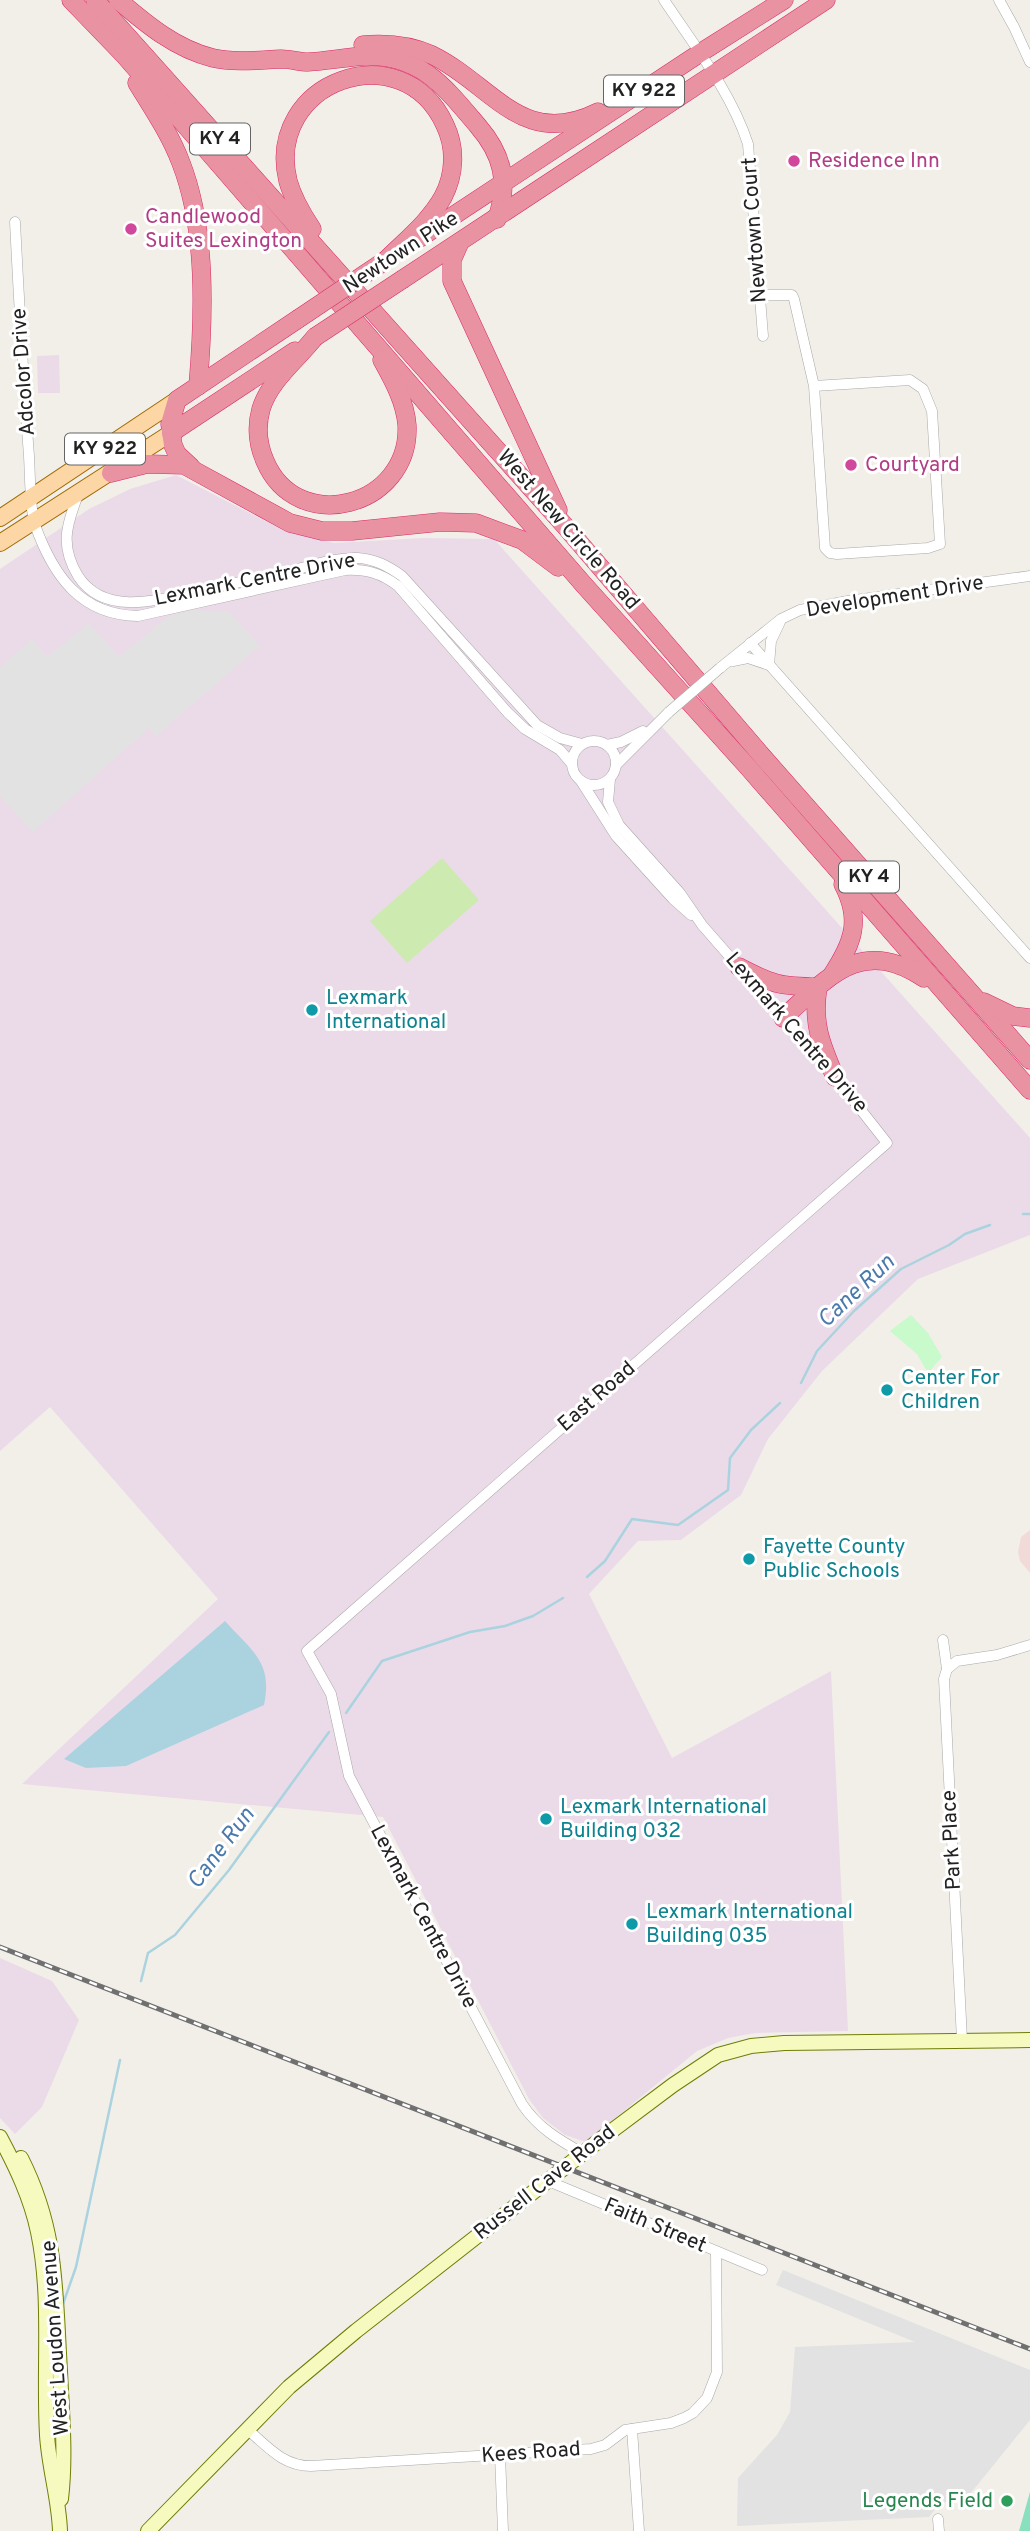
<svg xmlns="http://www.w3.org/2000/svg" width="1030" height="2531" viewBox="0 0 1030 2531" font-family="Overpass,sans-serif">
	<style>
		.commercial { fill: #f2dad9 }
		.industrial { fill: #ebdbe8 }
		.grass { fill: #cdebb0 }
		.park { fill: #c8facc }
		.pitch { fill: #88e0be }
		.parking { fill: #e2e2e2 }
		.water { fill: #aad3df }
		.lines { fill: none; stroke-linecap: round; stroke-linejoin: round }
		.stream { stroke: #aad3df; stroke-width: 2.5 }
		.street-casing { stroke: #a9a9a9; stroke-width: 11 }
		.secondary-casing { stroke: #707d05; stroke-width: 16 }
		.primary-casing { stroke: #a06b00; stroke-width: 18 }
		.highway-casing { stroke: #dc2a67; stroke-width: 19 }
		.street { stroke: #fff; stroke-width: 10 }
		.secondary { stroke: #f7fabf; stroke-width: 14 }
		.primary { stroke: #fcd6a4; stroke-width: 16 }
		.highway { stroke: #e892a2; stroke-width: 18 }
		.rail-casing { stroke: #707070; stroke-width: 5 }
		.rail { stroke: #fff; stroke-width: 2.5; stroke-dasharray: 8; stroke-linecap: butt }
		.street-bridge-casing { stroke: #a9a9a9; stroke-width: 11; stroke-linecap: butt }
		.highway-bridge-casing { stroke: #dc2a67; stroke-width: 19; stroke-linecap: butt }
		.street-bridge { stroke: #fff; stroke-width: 10 }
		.highway-bridge { stroke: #e892a2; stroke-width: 18 }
		.hotel-dot { fill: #d1479c; stroke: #fff; stroke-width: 2.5 }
		.culture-dot { fill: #0f9aa8; stroke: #fff; stroke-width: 2.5 }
		.leisure-dot { fill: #2e9e5b; stroke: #fff; stroke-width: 2.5 }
		.labels { text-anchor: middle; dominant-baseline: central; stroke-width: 6; stroke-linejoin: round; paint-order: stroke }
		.shield { fill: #fff; stroke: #646464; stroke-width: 2 }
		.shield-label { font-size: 19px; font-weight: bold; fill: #222 }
		.hotel-label { font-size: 21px; fill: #b23c85; stroke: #fff; text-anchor: start }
		.street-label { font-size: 21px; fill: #222; stroke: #fff }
		.culture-label { font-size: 21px; fill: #0d838f; stroke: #fff; text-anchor: start }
		.leisure-label { font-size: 21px; fill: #27864d; stroke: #fff; text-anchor: end }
		.water-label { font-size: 23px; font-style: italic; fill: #4a7aab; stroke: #fff }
	</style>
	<rect width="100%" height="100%" fill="#f2efe9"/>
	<path class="commercial" d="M1030 1530V1573L1020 1561 1018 1552 1021 1537Z"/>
	<g class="industrial">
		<path d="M59 355 60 393H38L37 356Z"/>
		<path d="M176 475 275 526 334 543 423 538 494 539 1030 1138V1235L918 1279 822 1371 768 1439 741 1495 681 1540 638 1541 589 1594 672 1758 831 1671 848 2031 755 2033 728 2038 697 2051 586 2142 565 2135 543 2118 529 2099 383 1817 22 1784 218 1599 50 1407 0 1451V569L89 509 130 489Z"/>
		<path d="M0 1958 52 1981 79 2020 42 2107 15 2134 0 2118Z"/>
	</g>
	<path class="grass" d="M442 858 479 900 407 963 370 921Z"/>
	<path class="park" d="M911 1315 928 1333 942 1357 928 1373 917 1354 890 1331Z"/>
	<path class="pitch" d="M1030 2492V2531H1019Z"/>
	<g class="parking">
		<path d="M190 610 229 612 260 646 156 736 149 728 33 832 0 796V667L32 639 47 657 89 623 119 657 166 618Z"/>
		<path d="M783 2270 1030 2370V2420L966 2499 940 2503 929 2517 737 2526 738 2478 777 2435 790 2412 795 2347 915 2342 776 2285Z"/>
	</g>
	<path class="water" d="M225 1621C252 1651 273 1662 264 1705L126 1766 86 1768 64 1759Z"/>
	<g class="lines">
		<g class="stream">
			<path d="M1023 1214H1030"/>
			<path d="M801 1383 817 1351 854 1311 901 1269 949 1245 965 1234 990 1225"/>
			<path d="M587 1577 605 1561 632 1519 678 1525 728 1490 730 1458 751 1430 780 1403"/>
			<path d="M346 1713 382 1661 470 1632 505 1626 533 1616 563 1598"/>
			<path d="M141 1981 148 1953 175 1935 229 1870 329 1732"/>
			<path d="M63 2304 76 2267 120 2060"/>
		</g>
		<defs>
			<g id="street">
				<path d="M664 0C694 45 731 92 748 144L763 336"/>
				<path d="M999 0 1014 27 1030 62"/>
				<path d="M15 222C19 300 23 378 29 456 30 472 30 512 35 525 53 575 80 615 138 616L345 570C366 569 381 573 398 586L508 713 525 729 560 750 571 763"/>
				<path d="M760 295H792L794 299 814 386 825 548 830 553 837 554 928 548 940 544 932 411 923 389 910 380 814 386"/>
				<path d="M78 495C66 526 60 546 78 576 105 618 162 599 201 590 231 584 260 578 290 571 311 566 335 557 358 558 375 559 388 566 402 576L537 725 560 738 582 744"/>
				<path d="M750 643 1030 958"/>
				<path d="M733 661 748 658 769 665 771 641 780 622"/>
				<path d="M720 668 781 619 800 610 848 601 1030 576"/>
				<circle cx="594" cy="763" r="22"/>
				<path d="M607 745 621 742 643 731"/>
				<path d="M616 765 669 712"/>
				<path d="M581 781 616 836 673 899 691 915"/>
				<path d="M943 1640 947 1669 944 1679 962 2040"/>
				<path d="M947 1669 957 1661 997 1655 1030 1645"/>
				<path d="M584 2154C559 2140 538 2128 522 2104L349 1776 331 1694 307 1651 887 1143 835 1077 702 925 680 893 619 825 608 802 610 779"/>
				<path d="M548 2181 762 2270"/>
				<path d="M247 2429C268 2447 283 2466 311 2466L591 2449 605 2445 625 2430 671 2423 684 2418 693 2413 707 2398 717 2372 716 2252"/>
				<path d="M632 2429 639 2531"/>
				<path d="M500 2455 503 2531"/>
				<path d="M938 2519 939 2531"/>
			</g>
			<g id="secondary">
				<path d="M0 2137C16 2167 31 2198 38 2232 52 2298 43 2368 47 2435 49 2468 59 2499 60 2531"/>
				<path d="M21 2158C58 2231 55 2291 60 2371 62 2414 66 2456 61 2499"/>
				<path d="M148 2531 289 2387 356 2331 601 2139 673 2085 718 2055 751 2046 784 2043 1030 2040"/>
			</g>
			<g id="primary">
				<path d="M0 518 177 400"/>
				<path d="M0 543 171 433"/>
			</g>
			<g id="highway">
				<path d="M71 0 125 56 206 149 584 585 747 766 1030 1090"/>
				<path d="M95 0 565 526 762 756 1030 1060"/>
				<path d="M118 0C146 24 176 49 213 58 235 63 259 60 281 59 291 59 299 62 308 62 327 61 346 57 366 56 421 55 445 87 478 126 503 155 509 182 497 219"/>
				<path d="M363 45C386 43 410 45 432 55 493 85 522 150 598 112"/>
				<path d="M137 83C153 109 170 134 181 163 207 230 204 316 198 386"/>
				<path d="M312 229C302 214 293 199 288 181 264 82 402 31 445 125 456 148 455 174 443 197 429 222 406 240 386 260"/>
				<path d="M418 239 700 53 784 0"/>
				<path d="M460 242 452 260V281L558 510"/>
				<path d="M403 279 826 0"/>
				<path d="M315 337C297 360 270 380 261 409 256 427 258 445 265 461 297 537 411 507 407 425 405 401 393 380 382 360"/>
				<path d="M171 433 295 351"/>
				<path d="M191 467 177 454 173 445 170 424 177 400 298 319"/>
				<path d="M111 473 147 464 184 465 290 523 322 531H352L440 522 476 523 522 540 558 567"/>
				<path d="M739 967C773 985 780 986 818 987 812 1023 821 1044 835 1077"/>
				<path d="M832 975C853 943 862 920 843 884"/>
				<path d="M984 1002 1013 1016 1030 1018"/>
				<path d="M783 1018C829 977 861 936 924 978"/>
			</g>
		</defs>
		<use href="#street" class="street-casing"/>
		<use href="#secondary" class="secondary-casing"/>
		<use href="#primary" class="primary-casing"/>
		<use href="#highway" class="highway-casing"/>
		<use href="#street" class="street"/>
		<use href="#secondary" class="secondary"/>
		<use href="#primary" class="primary"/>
		<use href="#highway" class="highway"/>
		<defs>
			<path id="rail" d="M0 1947 1030 2349"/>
		</defs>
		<use href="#rail" class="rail-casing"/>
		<use href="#rail" class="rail"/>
		<defs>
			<path id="street-bridge" d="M669 712 720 668"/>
			<g id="highway-bridge">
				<path d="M298 319 386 260"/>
				<path d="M315 337 403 279"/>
			</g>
		</defs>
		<use href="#street-bridge" class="street-bridge-casing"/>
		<use href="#highway-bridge" class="highway-bridge-casing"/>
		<use href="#street-bridge" class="street-bridge"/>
		<use href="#highway-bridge" class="highway-bridge"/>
	</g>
	<g class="hotel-dot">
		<circle cx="794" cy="161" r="7"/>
		<circle cx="131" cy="229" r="7"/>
		<circle cx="851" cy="465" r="7"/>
	</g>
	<g class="culture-dot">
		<circle cx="312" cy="1010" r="7"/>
		<circle cx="887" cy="1390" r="7"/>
		<circle cx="749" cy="1559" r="7"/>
		<circle cx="546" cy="1819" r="7"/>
		<circle cx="632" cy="1924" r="7"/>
	</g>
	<circle class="leisure-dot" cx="1007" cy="2501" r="7"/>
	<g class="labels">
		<g class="shield">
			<rect x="604" y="75.5" width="80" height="31" rx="5"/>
			<rect x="190" y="123.5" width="60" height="31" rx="5"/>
			<rect x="65" y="433.5" width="80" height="31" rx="5"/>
			<rect x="839" y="861.5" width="60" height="31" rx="5"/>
		</g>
		<g class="shield-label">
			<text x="644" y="91">KY 922</text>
			<text x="220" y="139">KY 4</text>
			<text x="105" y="449">KY 922</text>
			<text x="869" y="877">KY 4</text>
		</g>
		<g class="hotel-label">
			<text x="808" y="161">Residence Inn</text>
			<text x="145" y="217">Candlewood<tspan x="145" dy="24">Suites Lexington</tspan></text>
			<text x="865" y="465">Courtyard</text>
		</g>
		<g class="street-label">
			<text transform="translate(755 230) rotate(-94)">Newtown Court</text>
			<text transform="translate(401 253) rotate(-33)">Newtown Pike</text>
			<text transform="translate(24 372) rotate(-94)">Adcolor Drive</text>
			<text transform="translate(568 530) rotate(49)">West New Circle Road</text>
			<text transform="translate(255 580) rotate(-11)">Lexmark Centre Drive</text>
			<text transform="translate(895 597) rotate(-9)">Development Drive</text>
			<text transform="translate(796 1033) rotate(49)">Lexmark Centre Drive</text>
			<text transform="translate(597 1397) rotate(-41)">East Road</text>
			<text transform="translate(952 1840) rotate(-93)">Park Place</text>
			<text transform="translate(423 1917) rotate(62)">Lexmark Centre Drive</text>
			<text transform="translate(545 2183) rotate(-38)">Russell Cave Road</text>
			<text transform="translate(655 2226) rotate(23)">Faith Street</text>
			<text transform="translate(56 2338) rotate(-94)">West Loudon Avenue</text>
			<text transform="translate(531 2453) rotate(-4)">Kees Road</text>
		</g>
		<g class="culture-label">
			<text x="326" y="998">Lexmark<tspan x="326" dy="24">International</tspan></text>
			<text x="901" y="1378">Center For<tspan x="901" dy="24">Children</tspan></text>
			<text x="763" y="1547">Fayette County<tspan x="763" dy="24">Public Schools</tspan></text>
			<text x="560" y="1807">Lexmark International<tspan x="560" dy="24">Building 032</tspan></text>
			<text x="646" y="1912">Lexmark International<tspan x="646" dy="24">Building 035</tspan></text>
		</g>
		<g class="leisure-label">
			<text x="993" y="2501">Legends Field</text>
		</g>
		<g class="water-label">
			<text transform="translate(857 1292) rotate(-43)">Cane Run</text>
			<text transform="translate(222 1849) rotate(-53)">Cane Run</text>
		</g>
	</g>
</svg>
